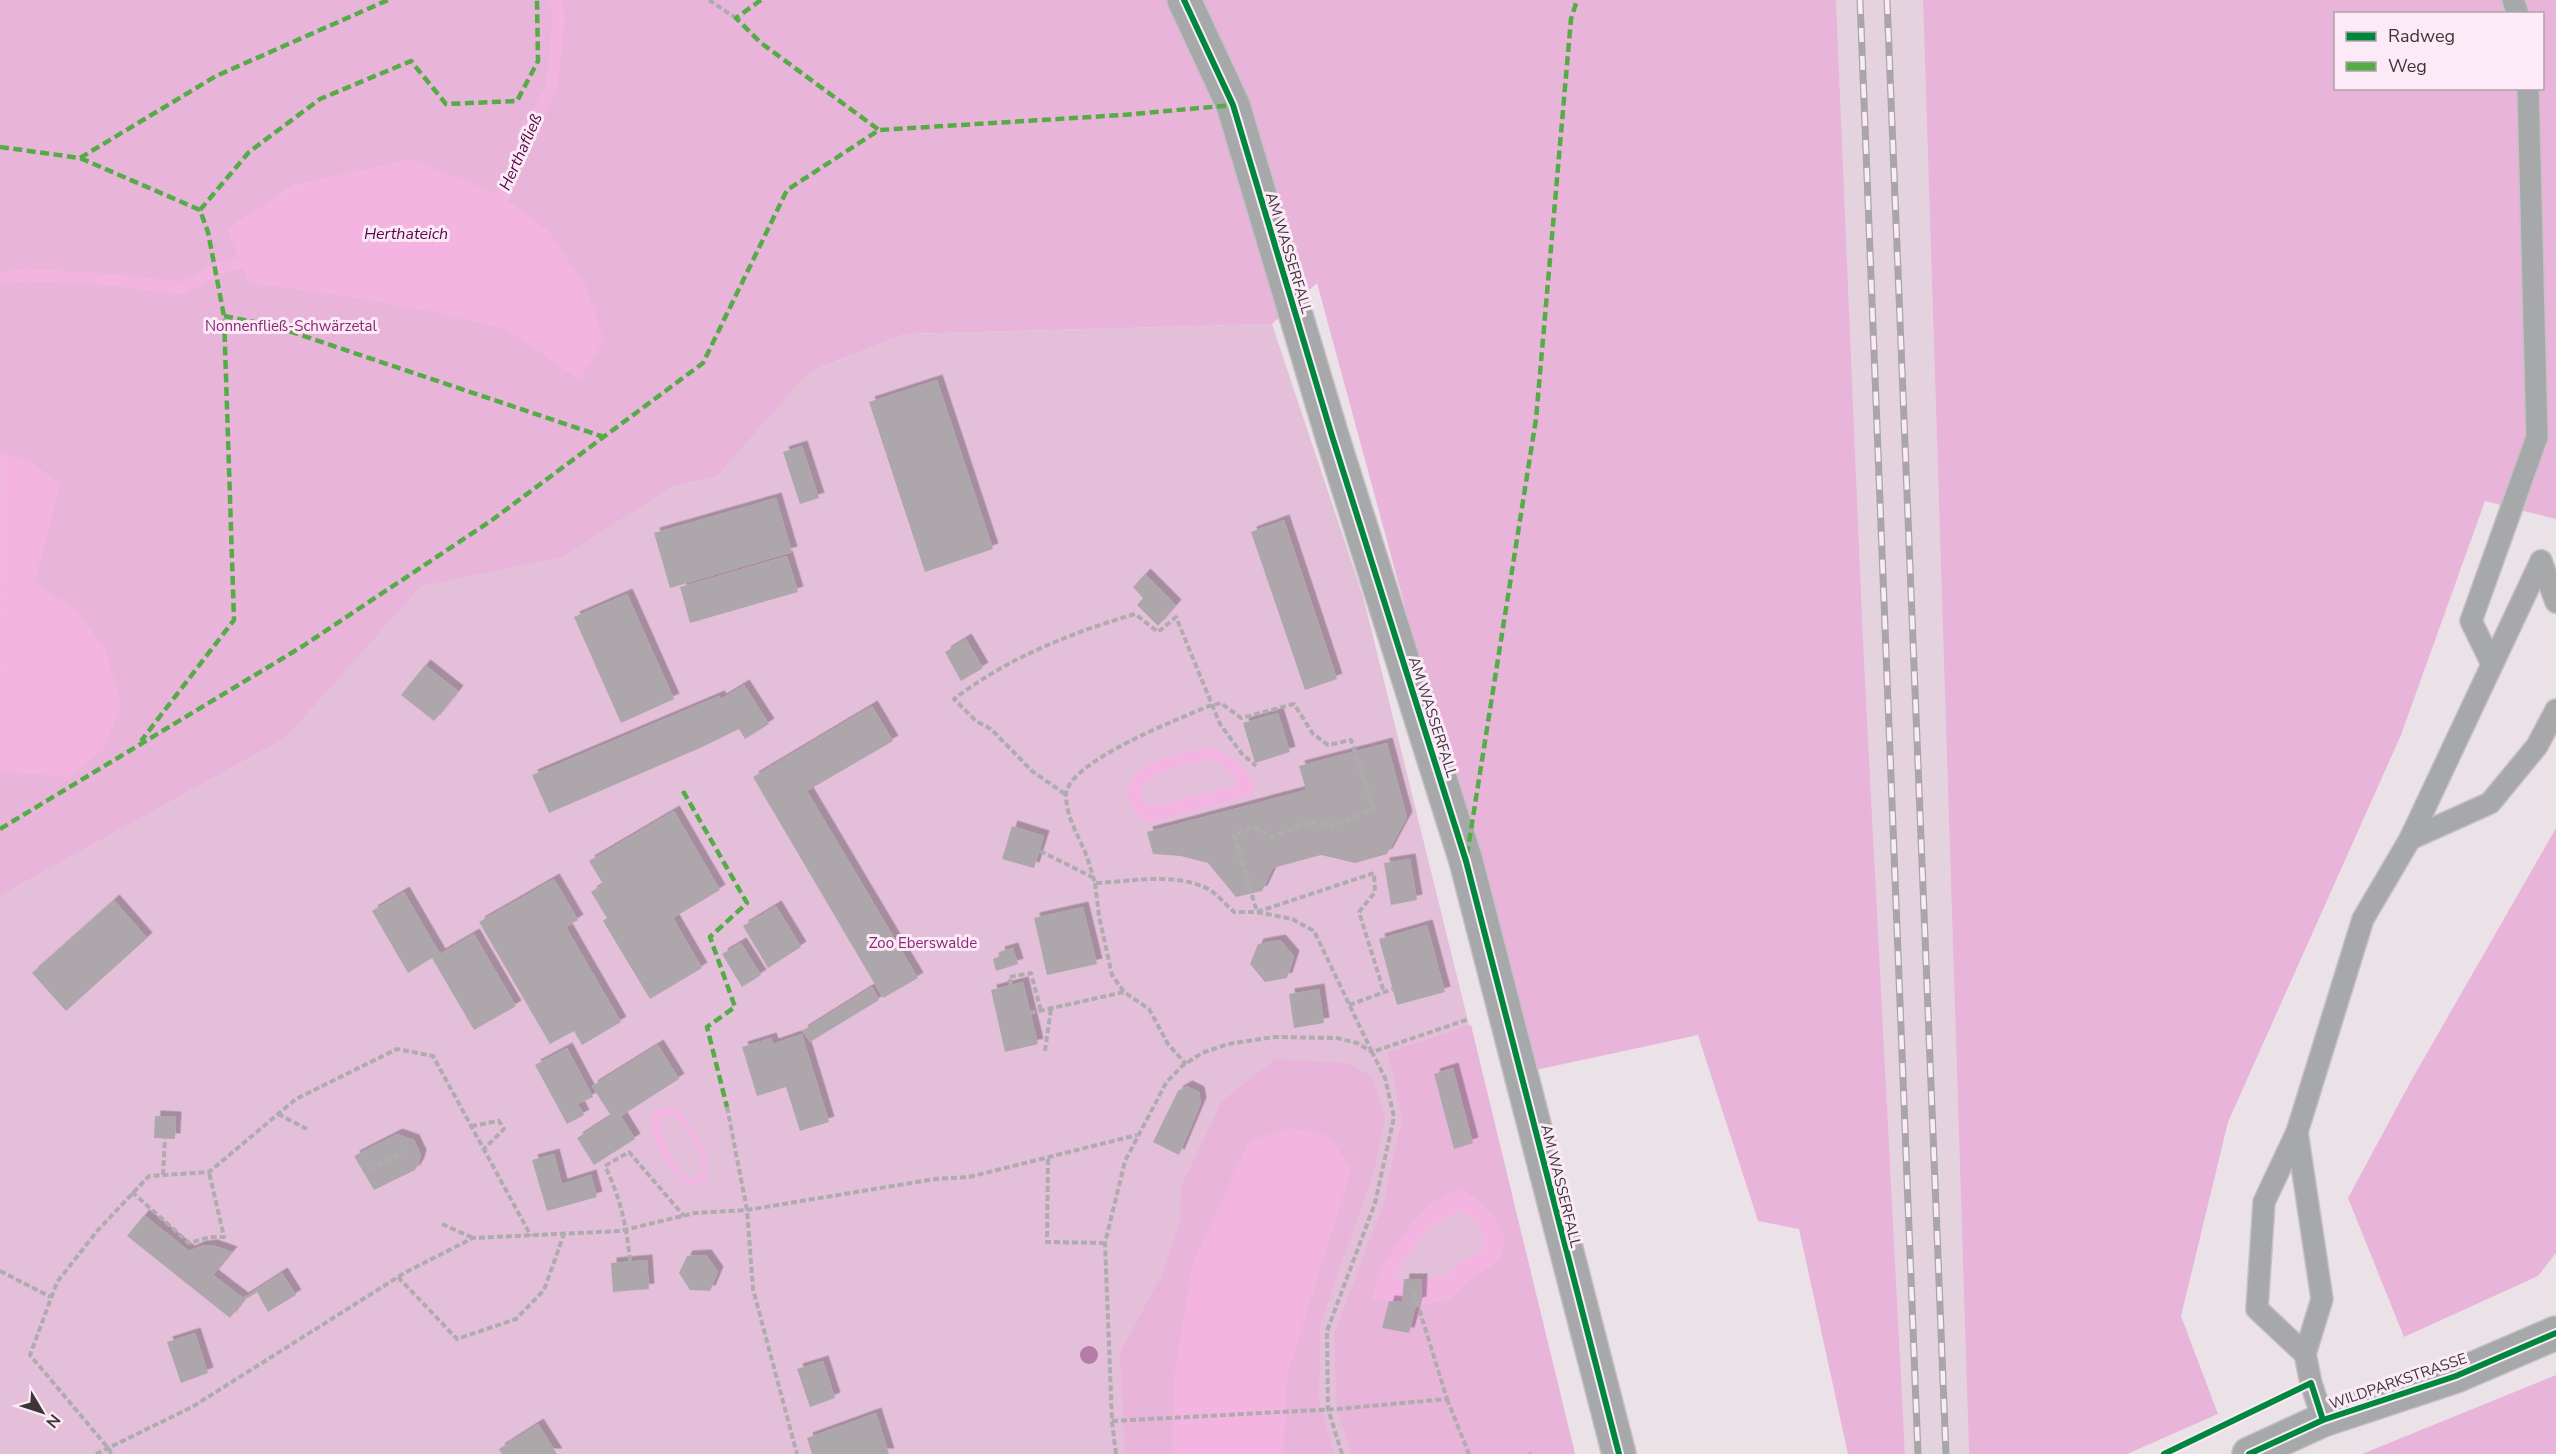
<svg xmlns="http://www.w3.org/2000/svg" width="2556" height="1454" viewBox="0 0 2556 1454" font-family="'Nunito Sans',sans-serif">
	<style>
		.built { fill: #e4d3de }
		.green { fill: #e3bfd9; fill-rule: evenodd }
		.forest { fill: #e8b4da; fill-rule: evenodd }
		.water { fill: #f3b4e2; fill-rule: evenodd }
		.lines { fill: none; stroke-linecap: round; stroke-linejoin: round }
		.stream { stroke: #f3b4e2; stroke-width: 12 }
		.building { fill: #ada7ab; filter: url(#shadow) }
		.lane-casing { stroke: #c7c0c4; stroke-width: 24 }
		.street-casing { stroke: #c7c0c4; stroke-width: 36 }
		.path { stroke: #afacae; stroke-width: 4; stroke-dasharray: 6 3; stroke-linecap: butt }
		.lane { stroke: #a7a8a9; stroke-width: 21 }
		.street { stroke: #a7a8a9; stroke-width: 33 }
		.rail-casing { stroke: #a8a6a8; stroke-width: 7 }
		.rail { stroke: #fcebf7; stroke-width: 4.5; stroke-dasharray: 14; stroke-linecap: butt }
		.quiet { stroke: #55ac46; stroke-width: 4.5; stroke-dasharray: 9 4.5; stroke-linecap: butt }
		.cycleway-casing { stroke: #fcebf7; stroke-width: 10 }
		.cycleway { stroke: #00873e; stroke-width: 6 }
		.tree { fill: #b57ba9 }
		.labels { text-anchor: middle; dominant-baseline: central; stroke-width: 6; stroke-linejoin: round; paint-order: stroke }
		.street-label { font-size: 15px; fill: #3b3539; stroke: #fcebf7 }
		.park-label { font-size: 15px; fill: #892675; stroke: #fcebf7 }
		.water-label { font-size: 16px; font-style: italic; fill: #550747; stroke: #fcebf7 }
	</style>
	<defs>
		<filter id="shadow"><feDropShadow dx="5.5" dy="-5.5" stdDeviation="0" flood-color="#0004"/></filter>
	</defs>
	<rect width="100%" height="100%" fill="#ebe2e8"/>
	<path class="built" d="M1836 0H1923L1969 1454H1905L1863 640Z"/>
	<path class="green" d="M0 107 816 370 905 334 1272 324 1363 596 1575 1454H0V896L284 739 0 857ZM806 375 718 476 671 487Z"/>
	<g class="forest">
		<path d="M0 0H1836L1863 640 1905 1454H1848L1799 1229 1758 1221 1698 1035 1531 1071 1317 283 1272 324 905 334 808 373 718 476 671 487 562 557 421 586 284 739 0 896V771L69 777 74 608 34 584 59 484 0 453ZM338 176 579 379 507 330 434 312 334 294 249 283 227 229 295 185Z"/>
		<path d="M1923 0H2556V519L2485 501 2401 735 2228 1122 2181 1316 2218 1414 2127 1454H1969ZM2336 14H2542V88H2336Z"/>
		<path d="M2556 828V1253L2538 1276 2404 1337 2348 1198 2411 1081Z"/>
		<path d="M1471 1025 1575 1454H1352L1337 1409 1334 1334 1383 1206 1402 1119 1388 1052ZM1459 1188 1502 1254C1492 1266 1481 1272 1469 1280 1462 1285 1458 1292 1452 1297 1435 1309 1393 1302 1373 1299 1396 1247 1405 1216 1459 1188Z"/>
		<path d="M1275 1059 1347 1063 1372 1076 1385 1118 1374 1171 1320 1326 1319 1401 1334 1454H1283L1288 1372 1351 1170 1250 1140 1192 1265 1174 1380 1172 1454H1125L1120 1353 1161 1276 1180 1221 1181 1187 1222 1101Z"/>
		<path d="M2556 1375V1454H2362Z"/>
	</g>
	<g class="water">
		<path d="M411 159 503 197 549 232 586 286 604 341 580 379 507 330 434 312 334 294 249 283 227 229 295 185Z"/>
		<path d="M1 452 33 463 60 484 34 583 74 608 106 650 121 706 103 750 69 777 0 771Z"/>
		<path d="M1214 748C1232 759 1255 769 1253 794L1155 822 1141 821 1127 798C1129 792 1129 784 1132 779 1142 759 1193 750 1214 748ZM1209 759 1217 761 1236 777 1237 786 1156 806 1145 803 1140 786C1159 771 1185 763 1209 759Z"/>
		<path d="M668 1107 679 1110C694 1130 713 1154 706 1180L691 1186C668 1174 651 1140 652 1115L656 1110ZM672 1115C687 1124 717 1168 694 1180 673 1174 662 1140 660 1120L663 1116Z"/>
		<path d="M1293 1128 1329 1136 1351 1170 1288 1372 1283 1454H1172L1174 1380 1192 1265 1250 1140Z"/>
		<path d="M1459 1188C1479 1198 1517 1231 1500 1256 1492 1268 1478 1273 1467 1281 1460 1287 1455 1296 1446 1299 1424 1307 1396 1302 1372 1299 1374 1274 1410 1220 1430 1204 1439 1198 1450 1193 1459 1188ZM1460 1210 1479 1222 1484 1246 1482 1251 1460 1262 1445 1276 1422 1279 1392 1278 1427 1229Z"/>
	</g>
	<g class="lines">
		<g class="stream">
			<path d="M488 201 503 197 523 142 552 87 559 17 554 0"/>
			<path d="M219 268 256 259"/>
			<path d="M0 279 23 275 102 279 182 288 210 273"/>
		</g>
	</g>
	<g class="building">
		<path d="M937 380 993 549 925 572 869 402Z"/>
		<path d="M802 446 819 498 800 504 783 452Z"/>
		<path d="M776 498 792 552 670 588 654 533Z"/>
		<path d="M1284 520 1337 679 1305 690 1251 532Z"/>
		<path d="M787 556 798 592 690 623 680 587Z"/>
		<path d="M1145 574 1176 605 1158 626 1137 605 1143 598 1133 587Z"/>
		<path d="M627 594 674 699 621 723 574 617Z"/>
		<path d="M966 639 983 668 961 681 945 652Z"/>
		<path d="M425 665 458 691 434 721 401 695Z"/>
		<path d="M744 685 769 724 745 739 739 729 700 748 549 813 532 775 719 696 721 699Z"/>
		<path d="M872 706 893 741 807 791 918 978 883 998 753 777Z"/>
		<path d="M1278 713 1290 752 1255 763 1243 723Z"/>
		<path d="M1387 743 1407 817 1387 854 1355 863 1321 855 1273 868 1262 891 1236 897 1208 863 1181 856 1153 854 1147 832 1306 790 1299 766Z"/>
		<path d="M674 811 720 890 673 918 702 968 650 999 603 921 607 918 591 892 603 884 589 861Z"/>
		<path d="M1012 826 1044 836 1034 868 1002 859Z"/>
		<path d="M1410 859 1417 900 1391 905 1384 863Z"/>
		<path d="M554 879 578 920 566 927 621 1022 582 1045 574 1031 550 1044 479 922Z"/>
		<path d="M404 892 440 954 474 934 516 1006 474 1030 432 958 408 973 372 911Z"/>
		<path d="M114 900 147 938 66 1011 32 973Z"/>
		<path d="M776 906 801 947 768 968 743 926Z"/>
		<path d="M1083 907 1097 964 1047 975 1034 918Z"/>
		<path d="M1427 925 1445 992 1397 1005 1379 939Z"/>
		<path d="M1280 940 1294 956 1287 978 1265 982 1250 964 1258 944Z"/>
		<path d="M741 943 761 975 742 987 722 954Z"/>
		<path d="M1013 948 1018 964 996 971 993 959 1000 956 999 952Z"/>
		<path d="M1023 982 1038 1044 1005 1052 991 990Z"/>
		<path d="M872 987 879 1000 810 1042 802 1031Z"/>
		<path d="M1319 989 1324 1023 1294 1028 1289 994Z"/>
		<path d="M802 1034 829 1122 800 1131 786 1087 757 1096 742 1047 771 1038 773 1044Z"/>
		<path d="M658 1045 679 1079 621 1116 635 1139 594 1165 577 1138 611 1116 592 1086Z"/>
		<path d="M567 1048 593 1097 578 1104 584 1115 567 1124 535 1065Z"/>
		<path d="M1453 1068 1473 1143 1454 1149 1434 1074Z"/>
		<path d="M1187 1086 1199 1092 1201 1103 1179 1155 1153 1142 1178 1091Z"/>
		<path d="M155 1116 176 1117 175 1139 154 1138Z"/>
		<path d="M397 1134 414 1140 421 1155 419 1163 415 1170 374 1190 354 1156Z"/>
		<path d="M554 1154 562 1184 591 1175 597 1197 547 1211 532 1160Z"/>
		<path d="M144 1215 189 1251 201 1246 212 1245 232 1252 213 1275 243 1298 282 1273 296 1295 268 1312 257 1292 243 1301 230 1318 127 1236Z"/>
		<path d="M706 1255 718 1272 710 1291 690 1290 679 1273 687 1256Z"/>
		<path d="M647 1260 649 1289 613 1292 611 1263Z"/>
		<path d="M1404 1279H1422L1421 1302 1417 1303 1409 1333 1382 1328 1389 1301 1402 1302Z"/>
		<path d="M195 1333 208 1373 181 1383 167 1342Z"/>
		<path d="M823 1361 835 1398 810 1407 797 1369Z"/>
		<path d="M876 1413 889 1454H812L807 1438Z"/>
		<path d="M538 1424 557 1454H502L499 1449Z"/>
	</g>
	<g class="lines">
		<defs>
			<g id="lane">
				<path d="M2513 0 2518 14"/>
				<path d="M2541 561 2556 602"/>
				<path d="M2492 664 2471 621 2537 437 2528 88"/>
				<path d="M2410 839 2490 803 2537 746 2556 710"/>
				<path d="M2297 1132 2322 1299 2305 1354 2311 1383 2323 1420"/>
				<path d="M2305 1354 2257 1309 2264 1202 2297 1132 2363 919 2410 839 2541 561"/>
			</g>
			<g id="street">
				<path d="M1184 0 1233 105 1332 436 1466 861 1619 1454"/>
				<path d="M2249 1454 2323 1420 2456 1376 2556 1333"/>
			</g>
		</defs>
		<use href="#lane" class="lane-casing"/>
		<use href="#street" class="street-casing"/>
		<g class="path">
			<path d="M709 0 736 18"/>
			<path d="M1065 794 1032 771 991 729 976 721 954 699C1008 658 1070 633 1135 614L1158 632 1176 617 1220 724 1242 754 1256 766"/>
			<path d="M1040 851 1092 877"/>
			<path d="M1095 883 1099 916 1112 975 1124 992 1149 1009 1168 1044 1186 1064"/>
			<path d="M1011 985 1009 977 1031 973 1041 1011"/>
			<path d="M1349 1005 1393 989"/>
			<path d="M1030 1013 1124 992"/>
			<path d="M1045 1051 1051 1009"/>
			<path d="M1372 1052 1314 931 1292 919 1257 912H1234C1226 905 1218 895 1210 890 1176 871 1131 882 1095 883 1092 874 1090 865 1087 857 1079 836 1067 820 1066 796 1064 763 1181 718 1209 706L1221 703 1241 718 1294 704 1313 734 1328 745 1351 740 1374 809 1332 826 1310 822 1272 837 1254 827 1234 835 1257 912 1374 873 1375 892 1359 912 1384 992"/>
			<path d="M727 1107 747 1210 753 1289 797 1454"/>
			<path d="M278 1114 307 1129"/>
			<path d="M471 1126 499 1121 504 1129 484 1149"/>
			<path d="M1048 1159 1047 1242 1105 1243"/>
			<path d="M370 1170 405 1151"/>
			<path d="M163 1175 165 1138"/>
			<path d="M132 1192 189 1243 210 1237H224L209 1172"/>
			<path d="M442 1224 473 1238"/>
			<path d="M630 1261C627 1227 620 1197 605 1166L629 1152 684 1216"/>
			<path d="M0 1271 51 1297"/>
			<path d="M398 1277 457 1339 516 1319 544 1290 564 1234"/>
			<path d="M1447 1399 1469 1454"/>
			<path d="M1112 1421 1337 1409 1447 1399 1413 1289"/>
			<path d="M96 1454 192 1407 406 1272 473 1238 620 1231 695 1213 747 1210 935 1179 969 1177 1137 1135"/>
			<path d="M111 1454 109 1449 30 1355 57 1282 98 1230 149 1176 209 1172 296 1099 397 1049 433 1056 531 1236"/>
			<path d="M1116 1454 1112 1421 1105 1243 1125 1161 1166 1083 1182 1066 1202 1053 1228 1044 1274 1037 1337 1038 1357 1043 1372 1052"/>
			<path d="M1342 1454 1328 1409 1327 1331 1375 1203 1394 1117 1385 1078 1372 1052 1469 1019"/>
			<path d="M1530 1454 1531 1453"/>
		</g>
		<use href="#lane" class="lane"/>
		<use href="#street" class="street"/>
		<defs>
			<g id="rail">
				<path d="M1860 0 1918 1454"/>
				<path d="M1887 0 1946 1454"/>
			</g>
		</defs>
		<use href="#rail" class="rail-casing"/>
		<use href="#rail" class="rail"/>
		<g class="quiet">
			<path d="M761 0 736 18 761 43 879 130"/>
			<path d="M0 147 80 158 200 210 208 232 224 316 234 620 141 741"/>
			<path d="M80 158 216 76 388 0"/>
			<path d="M200 210 249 152 320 99 411 61 446 104 517 101 538 61 537 0"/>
			<path d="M224 316 274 326 604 437"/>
			<path d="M683 791 747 903 710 937 735 1007 707 1027 727 1107"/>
			<path d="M0 829 303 646 492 520 703 363 787 190 879 130 1123 115 1233 105"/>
			<path d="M1467 855 1536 419 1571 19 1577 0"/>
		</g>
		<defs>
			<g id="cycleway">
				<path d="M1184 0 1233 105 1332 436 1466 861 1619 1454"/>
				<path d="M2164 1454 2311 1383 2323 1420"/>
				<path d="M2249 1454 2323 1420 2456 1376 2556 1333"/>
			</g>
		</defs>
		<use href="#cycleway" class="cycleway-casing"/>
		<use href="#cycleway" class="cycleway"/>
	</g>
	<circle class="tree" cx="1089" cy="1355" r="9"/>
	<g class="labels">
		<g class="street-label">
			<text transform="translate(1289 253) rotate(73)">AM WASSERFALL</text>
			<text transform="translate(1433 717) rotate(72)">AM WASSERFALL</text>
			<text transform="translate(1561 1186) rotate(76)">AM WASSERFALL</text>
			<text transform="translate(2398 1381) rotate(-19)">WILDPARKSTRASSE</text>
		</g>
		<g class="park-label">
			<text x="291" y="326">Nonnenfließ-Schwärzetal</text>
			<text x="923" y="943">Zoo Eberswalde</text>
		</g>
		<g class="water-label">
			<text transform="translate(521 152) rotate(-66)">Herthafließ</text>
			<text x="406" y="234">Herthateich</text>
		</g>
	</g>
	<rect x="2334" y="12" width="210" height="78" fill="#fcebf7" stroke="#afa2ab" stroke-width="1.5"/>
	<rect x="2346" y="32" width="30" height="9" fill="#00873e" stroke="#afa2ab" stroke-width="1.5"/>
	<text x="2388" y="42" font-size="18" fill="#3b3539">Radweg</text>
	<rect x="2346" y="62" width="30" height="9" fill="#55ac46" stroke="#afa2ab" stroke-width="1.5"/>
	<text x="2388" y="72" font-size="18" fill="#3b3539">Weg</text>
	<g transform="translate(42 1412) rotate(129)" stroke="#fcebf7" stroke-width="4.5" paint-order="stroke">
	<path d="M0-4.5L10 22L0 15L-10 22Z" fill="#3b3539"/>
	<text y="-9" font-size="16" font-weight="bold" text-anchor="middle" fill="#3b3539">N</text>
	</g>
</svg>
